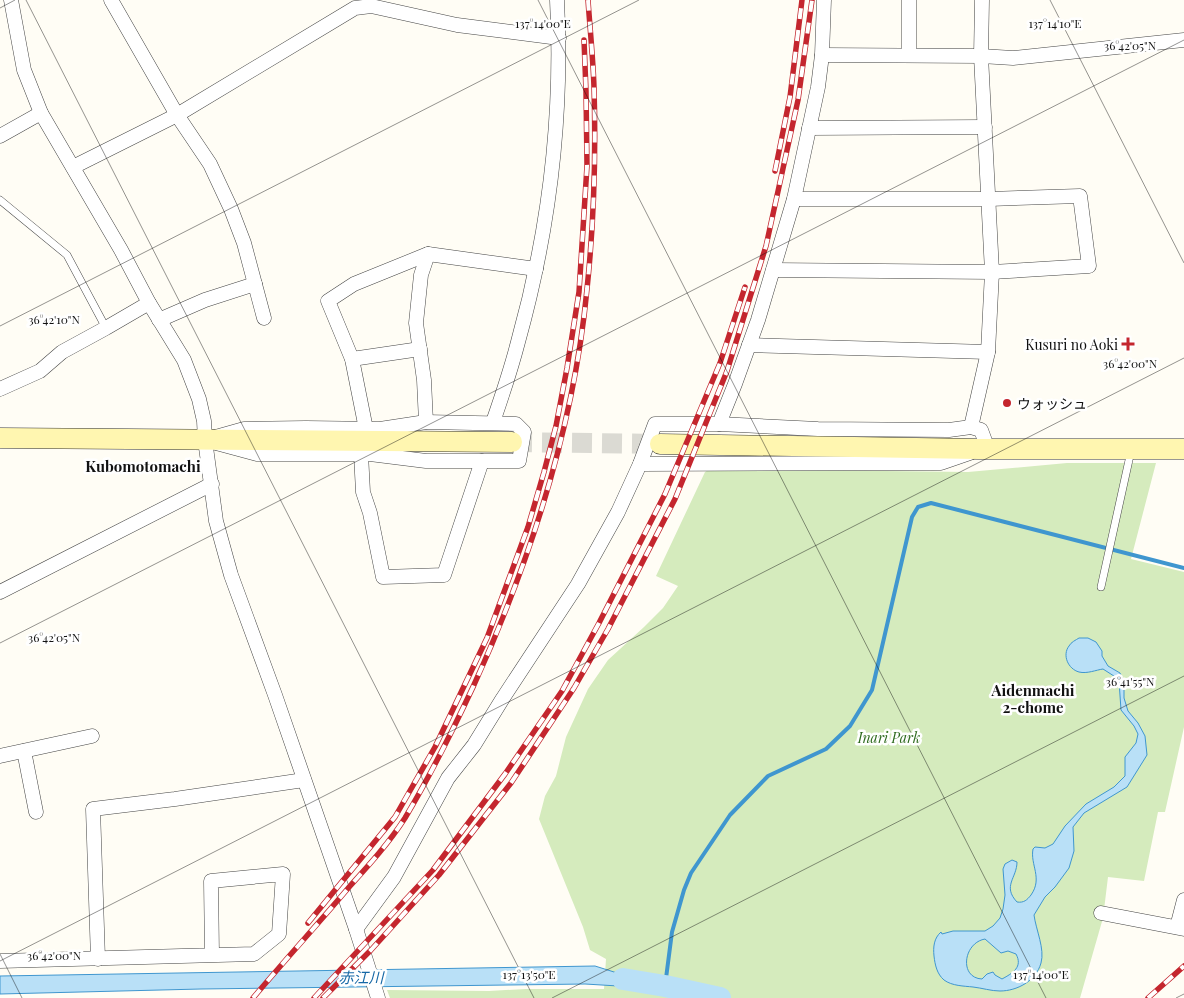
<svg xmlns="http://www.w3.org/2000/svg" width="1184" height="998" viewBox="0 0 1184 998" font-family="'Playfair Display','Noto Sans JP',serif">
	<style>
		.green { fill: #d5ebbd }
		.water { fill: #b9e0f7; stroke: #3f96cf; fill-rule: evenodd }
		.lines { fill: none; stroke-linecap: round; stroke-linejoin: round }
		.stream { stroke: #3f96cf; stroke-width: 4 }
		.river { stroke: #b9e0f7; stroke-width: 22 }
		.secondary-tunnel { stroke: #dbdad3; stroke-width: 20; stroke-dasharray: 20 10; stroke-linecap: butt }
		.lane-casing { stroke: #444; stroke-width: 8 }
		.street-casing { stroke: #444; stroke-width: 15 }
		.secondary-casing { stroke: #333; stroke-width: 21 }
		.lane { stroke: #fff; stroke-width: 7 }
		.street { stroke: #fff; stroke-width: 14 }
		.secondary { stroke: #fff6b0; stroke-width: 20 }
		.rail-casing { stroke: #c4262e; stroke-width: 5.5 }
		.rail { stroke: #fff; stroke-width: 4; stroke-dasharray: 11; stroke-linecap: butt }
		.ticks { fill: none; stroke: #111; stroke-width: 1; stroke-opacity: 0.45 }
		.poi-dot { fill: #c4262e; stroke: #fff; stroke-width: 2 }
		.labels { text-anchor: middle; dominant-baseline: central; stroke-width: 5; stroke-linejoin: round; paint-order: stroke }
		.poi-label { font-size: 14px; fill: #111; stroke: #fff; text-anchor: end }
		.park-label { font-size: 14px; font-style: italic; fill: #2f6b1f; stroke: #fff }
		.neighbourhood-label { font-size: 15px; font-weight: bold; fill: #111; stroke: #fff }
		.water-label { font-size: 15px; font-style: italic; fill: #1768a6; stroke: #fff }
		.ticks-label { font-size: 12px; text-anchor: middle; fill: #111; stroke: #fff; stroke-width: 5; stroke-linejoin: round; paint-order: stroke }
	</style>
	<rect width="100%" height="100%" fill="#fffdf5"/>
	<path class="green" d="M1067 463H1156L1131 559 1184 572V727L1165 812H1158L1144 881 1108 877 1103 918 1080 998H390L387 990 489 991 526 989H604L606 959 590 950 583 927 539 819 545 796 556 776 566 737 588 689 608 660 644 627 663 608 678 586 656 576 705 472 710 469 968 472Z"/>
	<g class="water">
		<path d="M1079 638H1088L1096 642 1102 651V656L1108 666 1120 673 1124 682V698L1128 711 1138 723 1145 736 1147 755 1127 787 1084 813 1073 827 1074 851 1069 868 1055 887 1045 897 1034 915C1036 930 1045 949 1041 963 1036 981 1017 991 1000 991 991 991 982 988 973 987 964 986 952 986 944 980 937 974 935 965 934 956 933 947 934 938 941 932L942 934 953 931H985L993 926 1000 918 1003 909 1005 895 1003 869 1005 864 1012 860 1017 862C1017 878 1002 886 1017 902 1024 903 1027 900 1031 895 1043 878 1030 865 1033 849L1035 847 1045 848 1053 844 1065 826 1086 804 1114 787 1125 776V757L1136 743 1138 734 1134 726 1121 710 1119 681 1117 678 1103 669C1096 670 1087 674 1079 672 1068 669 1062 655 1069 646 1071 642 1076 640 1079 638ZM985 939 1001 953 1008 951 1016 954C1023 967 1013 973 1002 979L995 975 993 972 987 974 982 979C959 978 963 943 985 939Z"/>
		<path d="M595 966 668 989 585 984 201 989 0 994V976Z"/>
	</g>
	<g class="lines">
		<path class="stream" d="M665 986 672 932 684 890 691 873 730 815 768 776 826 749 850 726 872 690 912 517 918 507 931 503 1184 568"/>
		<path class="river" d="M623 979 665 986 720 998"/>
		<path class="secondary-tunnel" d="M512 442 660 444"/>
		<defs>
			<g id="lane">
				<path d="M0 200 67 255 106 328"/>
				<path d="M1101 587 1131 451"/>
			</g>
			<g id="street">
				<path d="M11 0 24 70 41 113 121 250 149 303 184 360 199 399 204 421 205 440 216 521 231 575 275 695 356 929 378 998"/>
				<path d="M111 0 177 115 210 164 231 209 244 243 264 318"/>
				<path d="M822 55 981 56 1013 58 1184 40"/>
				<path d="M909 55V0"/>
				<path d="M809 128 985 127"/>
				<path d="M0 136 41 113"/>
				<path d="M73 167 177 115 355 8 371 6 457 25 559 38"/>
				<path d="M773 270 992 272 1089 266 1080 196 989 199H794"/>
				<path d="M159 320 205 300 255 284"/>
				<path d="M749 345 988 352"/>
				<path d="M352 359 420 349"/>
				<path d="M0 389 40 371 62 352 106 328 149 303"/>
				<path d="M426 422 516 424 524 432 519 461H426L370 454H257L205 440 244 429 306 428 380 429Z"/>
				<path d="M426 422 424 380 416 323 421 275 428 254"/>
				<path d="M493 422C502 396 511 369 518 342 549 231 563 115 557 0"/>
				<path d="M719 424 818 429 949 430 971 427 981 430 988 449"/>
				<path d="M971 427 988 352 992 272 981 56 982 0"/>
				<path d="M366 429 352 359 328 301 354 284 428 254 536 269"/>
				<path d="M361 454 363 492 370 513 383 577 444 575 482 461"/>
				<path d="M640 464 941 463 970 453"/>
				<path d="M0 592 212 484"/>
				<path d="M24 751 36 812"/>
				<path d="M0 756 92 736"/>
				<path d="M1101 913 1184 929"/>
				<path d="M1177 927 1184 900"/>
				<path d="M356 929 394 877 448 778 474 745 503 698 578 584 618 512 640 464 655 424H719L735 384 758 320 794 199 818 87 822 55 824 0"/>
				<path d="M98 959 93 809 175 799 304 780"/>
				<path d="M0 961 254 954 279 934 283 874 211 881 212 955"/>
			</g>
			<g id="secondary">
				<path d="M0 438 512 442"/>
				<path d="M660 444 978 449H1184"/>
			</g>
		</defs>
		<use href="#lane" class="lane-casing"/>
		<use href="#street" class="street-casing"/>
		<use href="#secondary" class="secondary-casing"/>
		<use href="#lane" class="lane"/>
		<use href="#street" class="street"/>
		<use href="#secondary" class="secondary"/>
		<defs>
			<g id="rail">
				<path d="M775 171 790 97 802 0"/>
				<path d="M308 923 395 817 435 747 487 638 528 527 544 472 556 426 567 368 579 292 587 166 586 91 584 40"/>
				<path d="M253 998C285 960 318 924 350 886 369 865 389 843 405 818 430 776 452 732 473 687 530 562 574 427 587 289 594 222 596 155 594 87 593 58 590 29 588 0"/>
				<path d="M314 998 433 870 505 774 562 691 599 623 665 494 720 363 745 287"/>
				<path d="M323 998 371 950 439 875 511 783 574 688 608 629 675 499 727 371 766 246 798 100 812 0"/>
				<path d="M1148 998 1184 966"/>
			</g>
		</defs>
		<use href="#rail" class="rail-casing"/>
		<use href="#rail" class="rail"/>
	</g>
	<path class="ticks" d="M26 0 534 998M538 0 1046 998M1050 0 1184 263M0 8 15 0M0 326 639 0M0 643 1184 40M0 954 22 998M0 961 1184 358M552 998 1184 676M1176 998 1184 994"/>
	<g class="poi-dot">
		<path d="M1125.5 336.5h5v5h5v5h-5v5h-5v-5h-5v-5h5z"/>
		<circle cx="1007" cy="403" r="5"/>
	</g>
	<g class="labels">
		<g class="poi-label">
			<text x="1118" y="344">Kusuri no Aoki</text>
			<text x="1017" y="403" text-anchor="start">ウォッシュ</text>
		</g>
		<g class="park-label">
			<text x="889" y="737">Inari Park</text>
		</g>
		<g class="neighbourhood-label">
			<text x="143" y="466">Kubomotomachi</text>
			<text x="1033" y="690">Aidenmachi<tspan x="1033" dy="17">2-chome</tspan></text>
		</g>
		<g class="water-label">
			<text x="361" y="977">赤江川</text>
		</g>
	</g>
	<g class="ticks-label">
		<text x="543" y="28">137°14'00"E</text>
		<text x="1055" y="28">137°14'10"E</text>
		<text x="1130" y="50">36°42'05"N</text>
		<text x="54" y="324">36°42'10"N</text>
		<text x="1130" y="368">36°42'00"N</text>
		<text x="54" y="642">36°42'05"N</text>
		<text x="1130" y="686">36°41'55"N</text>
		<text x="54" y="960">36°42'00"N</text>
		<text x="529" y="979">137°13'50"E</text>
		<text x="1041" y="979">137°14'00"E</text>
	</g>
</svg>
